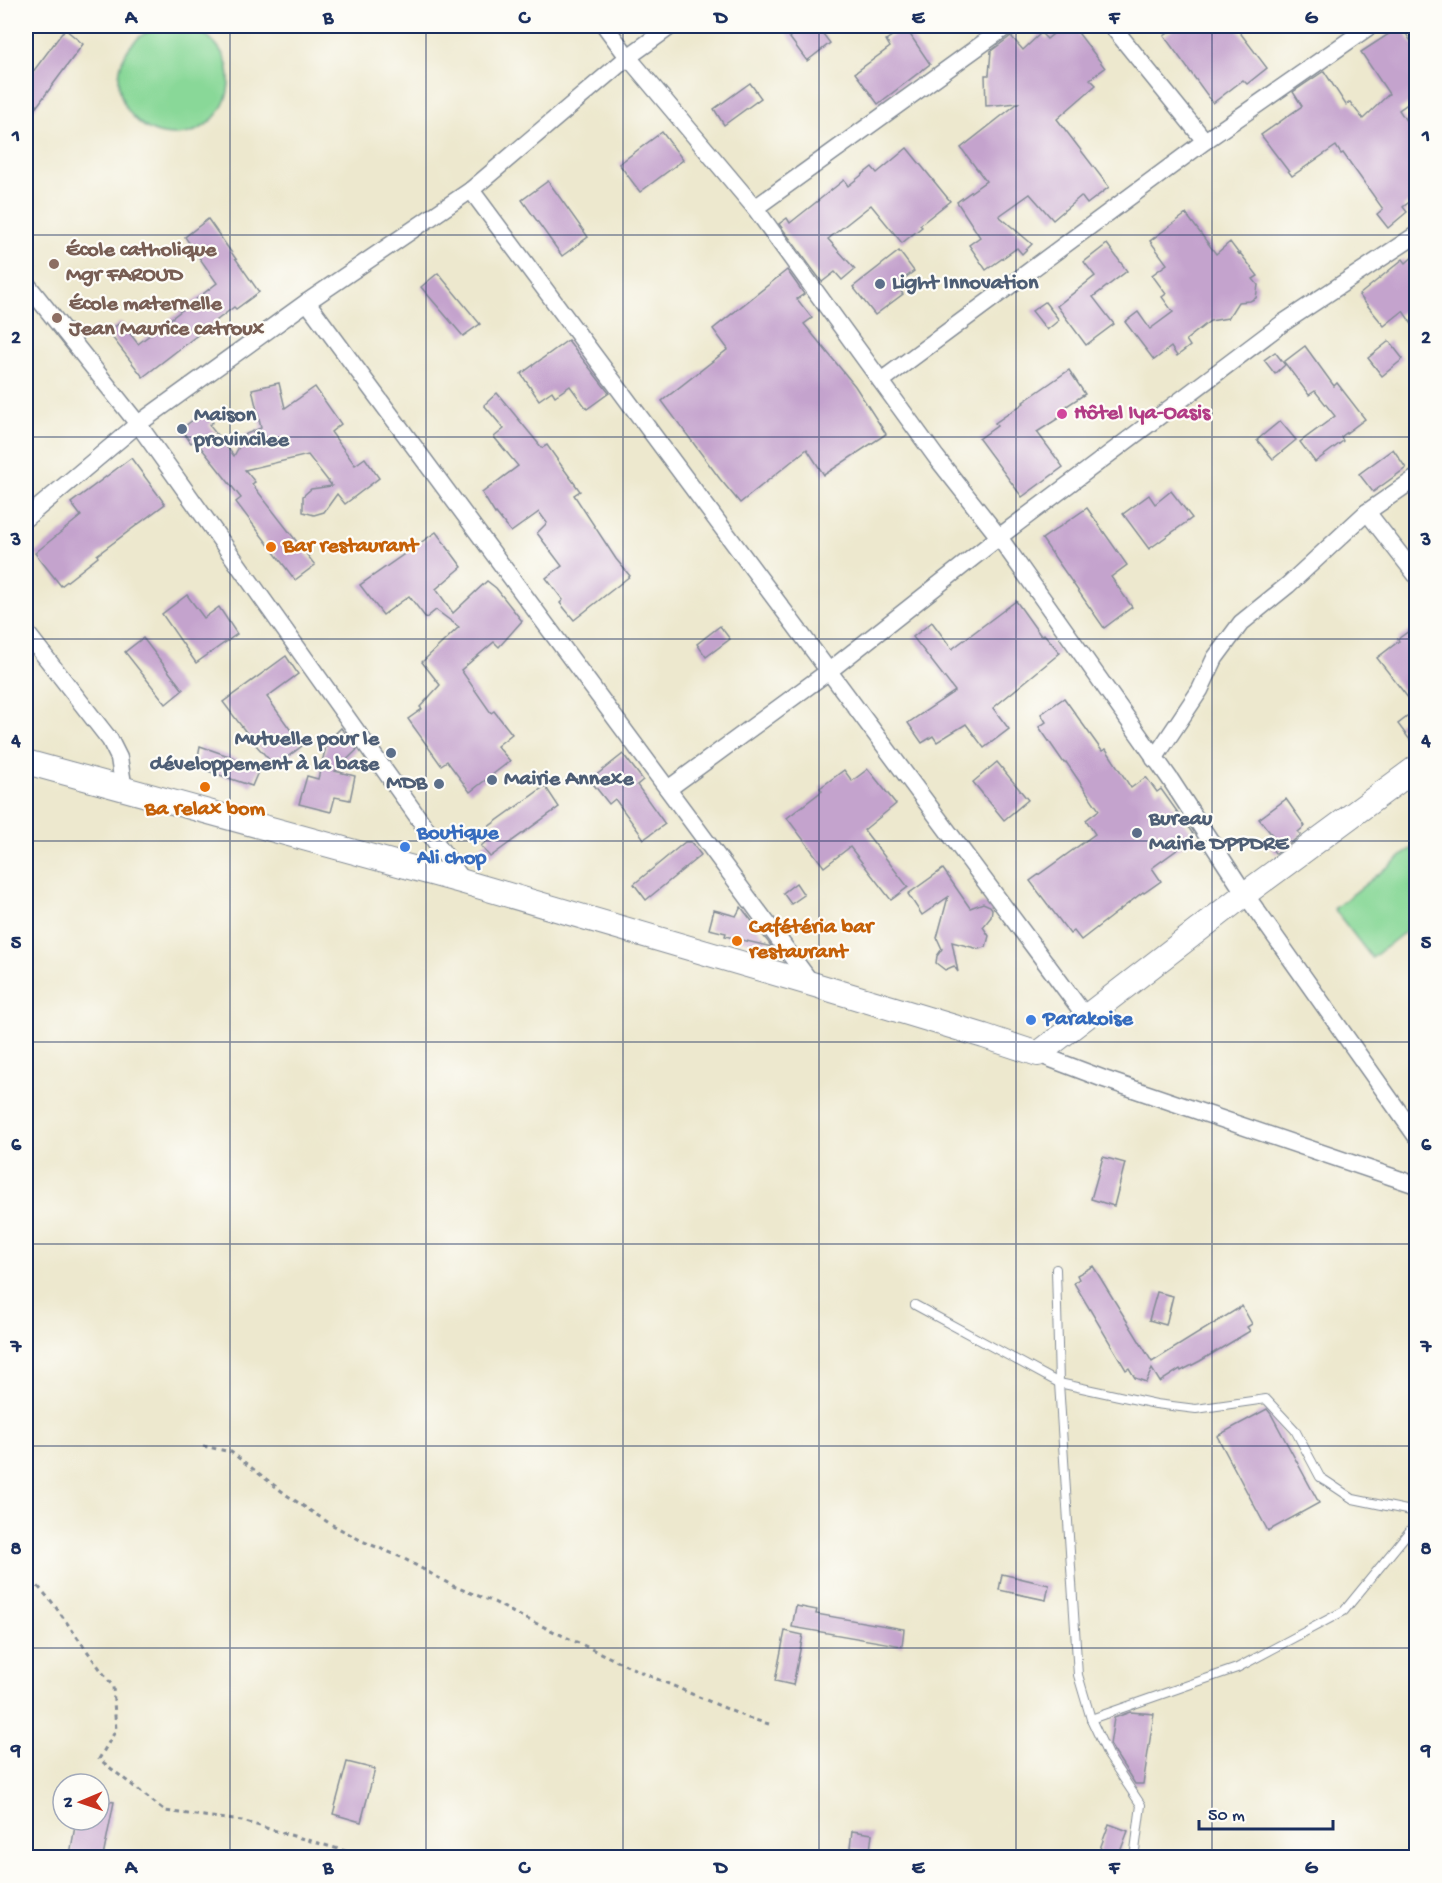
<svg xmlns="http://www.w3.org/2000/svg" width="1442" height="1883" viewBox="0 0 1442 1883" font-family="'Gochi Hand',sans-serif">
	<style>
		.green { fill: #89d898; stroke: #52847b; stroke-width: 1.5 }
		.building { fill: #c4a3cd }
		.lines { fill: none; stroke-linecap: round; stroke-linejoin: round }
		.lane-casing { stroke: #848c96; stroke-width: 10 }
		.street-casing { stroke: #848c96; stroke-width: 19 }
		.secondary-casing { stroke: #848c96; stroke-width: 26 }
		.path { stroke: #848c96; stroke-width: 3; stroke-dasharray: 4.5 4.5; stroke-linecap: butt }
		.lane { stroke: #fff; stroke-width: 8 }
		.street { stroke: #fff; stroke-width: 16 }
		.secondary { stroke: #fff; stroke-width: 24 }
		.grid { fill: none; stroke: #1b2f5e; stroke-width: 1.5; stroke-opacity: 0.55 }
		.education-dot { fill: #8d6e63; stroke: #fdfcf7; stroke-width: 2 }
		.service-dot { fill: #5c6f8a; stroke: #fdfcf7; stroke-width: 2 }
		.hotel-dot { fill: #d1479c; stroke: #fdfcf7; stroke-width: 2 }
		.food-dot { fill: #e8710a; stroke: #fdfcf7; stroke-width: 2 }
		.shop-dot { fill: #3f7fe0; stroke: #fdfcf7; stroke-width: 2 }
		.labels { text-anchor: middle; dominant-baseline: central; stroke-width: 4.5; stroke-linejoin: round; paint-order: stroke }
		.education-label { font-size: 22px; font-weight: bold; fill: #785e54; stroke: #fdfcf7; text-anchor: start }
		.service-label { font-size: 22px; font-weight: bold; fill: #4e5e75; stroke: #fdfcf7; text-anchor: start }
		.hotel-label { font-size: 22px; font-weight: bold; fill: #b23c85; stroke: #fdfcf7; text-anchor: start }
		.food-label { font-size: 22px; font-weight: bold; fill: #c56008; stroke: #fdfcf7; text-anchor: start }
		.shop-label { font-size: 22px; font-weight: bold; fill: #366cbe; stroke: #fdfcf7; text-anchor: start }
		.neatline { fill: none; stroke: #1b2f5e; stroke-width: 2 }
		.grid-label { font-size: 20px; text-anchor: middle; font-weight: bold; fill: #1b2f5e }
	</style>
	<rect width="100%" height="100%" fill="#fdfcf7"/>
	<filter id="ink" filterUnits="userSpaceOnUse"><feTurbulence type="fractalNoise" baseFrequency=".0167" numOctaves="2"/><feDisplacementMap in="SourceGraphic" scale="12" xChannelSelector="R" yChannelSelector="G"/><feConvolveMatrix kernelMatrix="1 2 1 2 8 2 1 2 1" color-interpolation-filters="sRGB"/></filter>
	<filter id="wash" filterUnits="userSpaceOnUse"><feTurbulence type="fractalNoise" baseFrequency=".008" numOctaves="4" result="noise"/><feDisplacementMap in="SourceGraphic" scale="24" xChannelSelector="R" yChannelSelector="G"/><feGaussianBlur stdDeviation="1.35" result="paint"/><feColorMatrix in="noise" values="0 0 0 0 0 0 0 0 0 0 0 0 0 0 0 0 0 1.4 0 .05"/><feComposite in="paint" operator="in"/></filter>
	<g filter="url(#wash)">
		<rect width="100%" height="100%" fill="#ede8ce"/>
		<g class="green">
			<circle cx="174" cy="80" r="55"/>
			<path d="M1416 845V923L1372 958 1334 909Z"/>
		</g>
		<g id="blocks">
			<g class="building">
				<path d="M781 26H817L830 43 807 61Z"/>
				<path d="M1063 26H1073L1105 68 1090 79 1096 85 1057 119 1109 187 1087 204 1081 196 1053 220 1030 194 999 216 1032 244 1022 254 1017 248 986 270 969 245 980 237 957 202 986 181 961 148 1018 103 986 106 985 75H989L991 51 1011 36 1023 50 1041 33 1047 39Z"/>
				<path d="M1179 26H1235L1267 68 1247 84 1243 80 1213 103 1164 36Z"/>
				<path d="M1401 26 1416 49V98L1399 110 1416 136V197L1403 207 1407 212 1388 228 1377 214 1383 209 1343 153 1341 154 1336 146 1292 176 1261 135 1302 106 1293 92 1324 71 1346 105 1350 102 1363 119 1389 94 1361 52Z"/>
				<path d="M905 27 930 64 878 104 855 73 890 47 886 40Z"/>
				<path d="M65 29 83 44 26 121V81Z"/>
				<path d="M750 83 761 98 724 125 714 109Z"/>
				<path d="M662 132 683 160 640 192 619 164Z"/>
				<path d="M907 148 950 201 920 225 922 227 902 243 871 205 828 239 855 269 842 280 835 272 822 282 779 224 787 218 790 223 844 180 848 186 872 167 877 173Z"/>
				<path d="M548 181 588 237 562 256 522 200Z"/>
				<path d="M1186 214 1216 254 1230 242 1239 254 1240 253 1258 276 1253 279 1258 285 1256 298 1250 301 1238 302 1228 318 1210 321 1186 340 1190 346 1177 356 1171 347 1154 360 1125 322 1138 312 1150 329 1173 312 1162 297 1166 294 1152 275 1167 264 1150 241Z"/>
				<path d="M208 219 259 292 236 309 234 307 143 377 108 332 121 322 138 344 217 283 185 237Z"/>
				<path d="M1107 244 1127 271 1093 297 1114 324 1086 345 1057 306 1095 276 1084 262Z"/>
				<path d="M899 251 914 271 896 285 903 294 875 315 853 287Z"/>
				<path d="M1416 254V330L1403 311 1384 326 1359 295 1403 259 1406 263Z"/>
				<path d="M787 270 804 294 797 299 812 318 804 324 855 386 886 434 824 475 807 449 740 503 720 479 662 401 728 349 713 329Z"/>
				<path d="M438 273 480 324 463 336 421 287Z"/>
				<path d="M1045 302 1059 320 1047 330 1032 311Z"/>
				<path d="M568 340 609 393 587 409 570 386 555 396 552 391 539 400 521 374Z"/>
				<path d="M1389 341 1403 359 1382 376 1368 358Z"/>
				<path d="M1305 346 1334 386 1337 383 1365 419 1341 437 1343 441 1315 462 1300 442 1335 416 1315 391 1309 395 1284 362Z"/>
				<path d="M1275 352 1285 365 1275 374 1264 360Z"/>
				<path d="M1069 370 1085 394 1065 407 1068 412 1037 432 1063 467 1022 497 979 439 997 426 995 423 1024 403 1023 402Z"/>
				<path d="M279 383 285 408 315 387 341 424 331 432 355 465 365 458 379 478 345 504 337 494 324 512 314 515 303 512V496L311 489 332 486 308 455 245 470 255 482 252 484 315 565 295 580 236 502 241 498 195 440 191 443 181 429 205 411 213 422 209 425 234 456 246 434 261 428 252 389Z"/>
				<path d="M497 393 542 448 547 445 561 465 580 491 574 495 616 559 630 576 574 620 560 603 563 600 546 578 562 566 537 533 547 523 539 512 511 532 496 513 495 514 482 493 518 466 494 437 504 429 484 405Z"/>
				<path d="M1280 421 1296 440 1273 459 1257 440Z"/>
				<path d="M1393 449 1406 468 1373 492 1359 474Z"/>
				<path d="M131 458 165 504 97 555 98 557 61 586 35 553 81 516 71 503Z"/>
				<path d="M1171 491 1192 518 1149 549 1123 514 1149 495 1155 504Z"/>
				<path d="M1087 508 1127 565 1111 577 1132 607 1104 628 1042 539Z"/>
				<path d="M436 532 462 567 436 589 453 613 487 581 496 588 522 621 499 647 494 642 461 670 491 713 494 711 512 734 497 746 510 761 470 792 447 761 441 765 408 719 422 709 420 707 440 685 422 662 459 627 436 610 426 618 409 596 383 615 360 585Z"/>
				<path d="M187 595 204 618 219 607 237 634 196 663 162 614Z"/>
				<path d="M1016 601 1041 636 1044 634 1060 653 993 708 1009 729 984 748 966 724 937 742 933 736 922 743 908 723 955 691 913 637 932 622 952 649Z"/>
				<path d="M720 626 730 639 706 657 697 644Z"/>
				<path d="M1416 626V708L1377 658 1399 641 1398 639Z"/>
				<path d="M143 638 183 690 166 704 125 652Z"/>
				<path d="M286 656 298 674 267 697 302 746 275 766 255 744 223 702Z"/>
				<path d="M1064 698 1102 751 1106 749 1131 788 1146 777 1157 792 1161 789 1193 834 1184 842 1185 844 1152 868 1161 881 1144 893 1143 892 1081 940 1074 931 1070 934 1030 881 1095 834 1086 820 1099 810 1066 762 1064 763 1039 727 1046 722 1041 714Z"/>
				<path d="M1416 710V748L1398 724Z"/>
				<path d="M341 728 357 750 335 771 355 776 350 800 335 797 331 812 299 804 307 776 318 779 327 742Z"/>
				<path d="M200 746 260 767 252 786 196 767Z"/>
				<path d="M623 754 643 780 637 785 665 824 644 839 615 799 609 804 590 780Z"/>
				<path d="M997 762 1028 800 1004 820 973 782Z"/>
				<path d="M868 769 896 804 864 830 908 887 891 900 850 847 824 867 787 818 822 791 820 788 844 770 852 781Z"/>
				<path d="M545 786 559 807 490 857 481 846 490 838 484 830Z"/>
				<path d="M1286 799 1305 826 1298 832 1301 835 1276 854 1266 842 1273 836 1259 819Z"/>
				<path d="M685 842H691L701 855 646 900 634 884Z"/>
				<path d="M943 869 970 908 983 903 990 906 992 909 991 917 983 927 989 936 986 947 979 949 952 942 958 972 954 966 945 970 936 963 937 956 942 949 937 938 948 897 922 915 908 894Z"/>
				<path d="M796 883 804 895 791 904 783 893Z"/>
				<path d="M741 907 772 947 725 936 726 933 709 929 714 910 736 916Z"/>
				<path d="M1103 1157 1125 1163 1114 1206 1091 1199Z"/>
				<path d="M1093 1266 1152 1362 1242 1306 1252 1324 1247 1327 1250 1331 1200 1361 1181 1371 1180 1369 1160 1382 1152 1369 1146 1382 1135 1378 1129 1368 1126 1370 1074 1283 1079 1279 1077 1275Z"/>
				<path d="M1157 1292 1173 1296 1166 1325 1149 1320Z"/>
				<path d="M1267 1409 1271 1414 1319 1503 1268 1531 1217 1436Z"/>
				<path d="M1002 1574 1049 1585 1046 1600 999 1590Z"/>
				<path d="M796 1606 817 1610 816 1614 904 1629 902 1646 792 1627Z"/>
				<path d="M785 1631 803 1635 793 1685 775 1681Z"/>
				<path d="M1130 1712 1154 1714 1143 1784H1135L1110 1745 1114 1718Z"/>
				<path d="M347 1762 375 1769 361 1822 333 1814Z"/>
				<path d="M99 1800 114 1802 103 1857H83L70 1855 76 1820H99Z"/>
				<path d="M1109 1824 1128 1831 1118 1857H1097Z"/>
				<path d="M852 1831 872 1834 870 1851 850 1848Z"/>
			</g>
		</g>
	</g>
	<g filter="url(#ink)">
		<use href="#blocks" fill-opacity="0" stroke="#848c96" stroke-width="1.5"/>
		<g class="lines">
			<defs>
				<g id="lane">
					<path d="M1056 1269 1059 1383 1078 1675 1091 1719 1108 1755 1141 1805 1134 1858"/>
					<path d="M915 1305 1059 1383 1156 1404 1196 1409 1266 1399 1295 1430 1320 1477 1353 1499 1416 1512"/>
					<path d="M1091 1719 1237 1668 1344 1611 1416 1523"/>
				</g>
				<g id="street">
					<path d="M605 26 628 57 755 208 936 457 999 537 1170 779 1245 894 1416 1136"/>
					<path d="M1112 26 1205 141"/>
					<path d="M471 190 1086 1017"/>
					<path d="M755 208 1007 26"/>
					<path d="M26 283 138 424 464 882"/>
					<path d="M307 302 812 984"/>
					<path d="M881 381 1205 141 1370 26"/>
					<path d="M1367 512 1416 575"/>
					<path d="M26 518 138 424 307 302 471 190 628 57 671 26"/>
					<path d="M26 632 110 740 119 758 124 790"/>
					<path d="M1154 759 1200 690 1215 658 1241 623 1288 585 1367 512 1416 478"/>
					<path d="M668 789 829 671 999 537 1283 323 1416 235"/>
					<path d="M1038 1054 1104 1079 1416 1185"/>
				</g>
				<path id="secondary" d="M26 762 464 882 812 984 984 1036 1038 1054 1245 894 1416 768"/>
			</defs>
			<use href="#lane" class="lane-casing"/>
			<use href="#street" class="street-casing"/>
			<use href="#secondary" class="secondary-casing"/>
			<g class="path">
				<path d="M203 1446 231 1452 288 1496 329 1523 362 1541 401 1557 453 1586 494 1602 514 1613 643 1673 748 1718 769 1724"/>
				<path d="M26 1573 52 1602 113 1687 116 1730 99 1759 165 1811 242 1821 352 1853V1858"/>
			</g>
			<use href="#lane" class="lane"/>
			<use href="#street" class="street"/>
			<use href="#secondary" class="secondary"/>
		</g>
	</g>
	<path class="grid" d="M230 26V1858M426 26V1858M623 26V1858M819 26V1858M1016 26V1858M1212 26V1858M26 235H1416M26 437H1416M26 639H1416M26 841H1416M26 1042H1416M26 1244H1416M26 1446H1416M26 1648H1416"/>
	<g class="education-dot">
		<circle cx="54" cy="264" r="6"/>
		<circle cx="57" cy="318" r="6"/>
	</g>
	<g class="service-dot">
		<circle cx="880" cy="284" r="6"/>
		<circle cx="182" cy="429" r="6"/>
		<circle cx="391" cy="753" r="6"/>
		<circle cx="492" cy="780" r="6"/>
		<circle cx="439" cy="784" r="6"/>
		<circle cx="1137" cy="833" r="6"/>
	</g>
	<circle class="hotel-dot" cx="1062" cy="414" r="6"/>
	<g class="food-dot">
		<circle cx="271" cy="547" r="6"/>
		<circle cx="205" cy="787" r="6"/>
		<circle cx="737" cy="941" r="6"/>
	</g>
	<g class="shop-dot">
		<circle cx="405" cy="847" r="6"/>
		<circle cx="1031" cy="1020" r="6"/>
	</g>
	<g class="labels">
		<g class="education-label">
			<text x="66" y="251">École catholique<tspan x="66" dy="25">Mgr FAROUD</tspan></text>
			<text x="69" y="305">École maternelle<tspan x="69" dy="25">Jean Maurice catroux</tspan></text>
		</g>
		<g class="service-label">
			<text x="892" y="284">Light Innovation</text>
			<text x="194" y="416">Maison<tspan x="194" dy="25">provincilee</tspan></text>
			<text x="379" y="740" text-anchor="end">Mutuelle pour le<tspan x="379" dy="25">développement à la base</tspan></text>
			<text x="504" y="780">Mairie Annexe</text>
			<text x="427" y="784" text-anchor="end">MDB</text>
			<text x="1149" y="820">Bureau<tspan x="1149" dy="25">Mairie DPPDRE</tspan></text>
		</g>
		<g class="hotel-label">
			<text x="1074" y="414">Hôtel Iya-Oasis</text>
		</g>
		<g class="food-label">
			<text x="283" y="547">Bar restaurant</text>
			<text x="205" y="810" text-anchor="middle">Ba relax bom</text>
			<text x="749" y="928">Cafétéria bar<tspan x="749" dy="25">restaurant</tspan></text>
		</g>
		<g class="shop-label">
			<text x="417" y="834">Boutique<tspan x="417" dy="25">Ali chop</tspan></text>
			<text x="1043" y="1020">Parakoise</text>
		</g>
	</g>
	<rect width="1442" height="1883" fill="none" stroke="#fdfcf7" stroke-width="66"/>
	<g transform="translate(81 1802) rotate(268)"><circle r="28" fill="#fdfcf7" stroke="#a3aaba" stroke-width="1.5"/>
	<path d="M0-4.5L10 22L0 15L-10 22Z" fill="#c8321e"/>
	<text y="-9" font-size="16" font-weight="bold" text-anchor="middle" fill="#1b2f5e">N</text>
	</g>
	<path d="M1199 1820v9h134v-9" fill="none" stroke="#1b2f5e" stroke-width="3"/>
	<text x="1208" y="1820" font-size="18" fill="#1b2f5e" stroke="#fdfcf7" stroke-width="4.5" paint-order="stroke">50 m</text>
	<rect x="33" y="33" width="1376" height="1817" class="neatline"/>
	<g class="grid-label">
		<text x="131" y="23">A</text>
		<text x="328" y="23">B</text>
		<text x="524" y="23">C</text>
		<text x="721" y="23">D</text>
		<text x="918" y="23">E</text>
		<text x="1114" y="23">F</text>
		<text x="1311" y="23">G</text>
		<text x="16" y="141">1</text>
		<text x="1426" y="141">1</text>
		<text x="16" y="343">2</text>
		<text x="1426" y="343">2</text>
		<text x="16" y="545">3</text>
		<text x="1426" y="545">3</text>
		<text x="16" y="746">4</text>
		<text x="1426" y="746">4</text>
		<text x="16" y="948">5</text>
		<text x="1426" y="948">5</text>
		<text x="16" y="1150">6</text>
		<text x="1426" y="1150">6</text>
		<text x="16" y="1352">7</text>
		<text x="1426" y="1352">7</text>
		<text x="16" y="1554">8</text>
		<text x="1426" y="1554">8</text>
		<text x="16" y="1756">9</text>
		<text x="1426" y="1756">9</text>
		<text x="131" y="1873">A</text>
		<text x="328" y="1873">B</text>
		<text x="524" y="1873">C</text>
		<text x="721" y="1873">D</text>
		<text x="918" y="1873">E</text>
		<text x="1114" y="1873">F</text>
		<text x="1311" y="1873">G</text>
	</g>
</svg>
